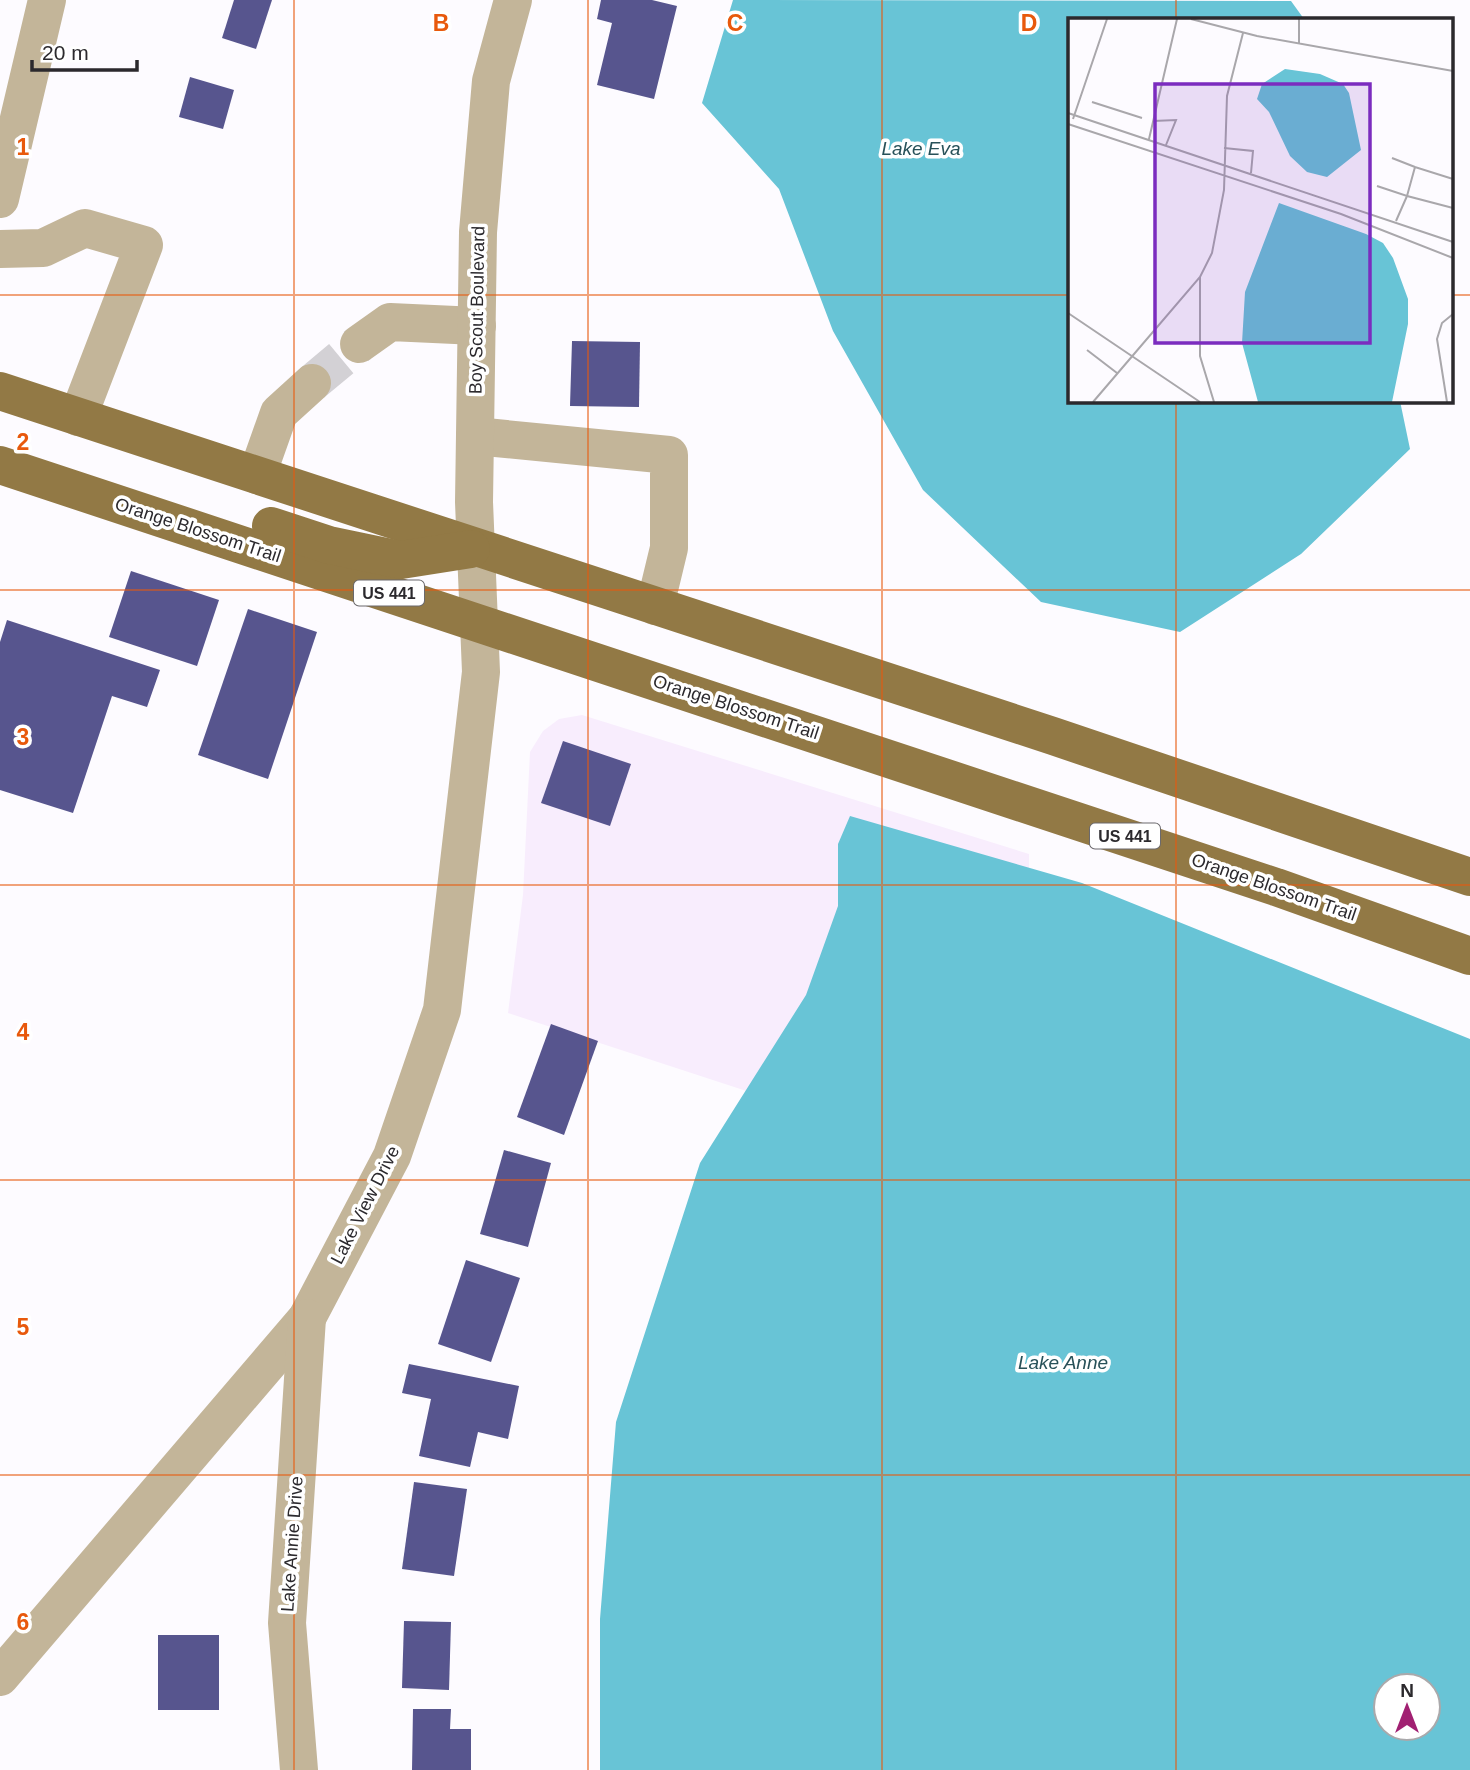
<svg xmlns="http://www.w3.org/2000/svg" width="1470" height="1770" viewBox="0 0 1470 1770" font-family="Helvetica,sans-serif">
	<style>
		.commercial { fill: #f8edfd }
		.water { fill: #68c4d6; fill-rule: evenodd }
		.building { fill: #57558e }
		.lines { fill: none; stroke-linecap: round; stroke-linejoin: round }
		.minor-tunnel { stroke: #d3d1d5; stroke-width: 38; stroke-dasharray: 38 19; stroke-linecap: butt }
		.minor { stroke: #c3b599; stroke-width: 38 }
		.major { stroke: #927945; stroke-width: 38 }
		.grid { fill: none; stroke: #e8590c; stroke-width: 2; stroke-opacity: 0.55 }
		.labels { text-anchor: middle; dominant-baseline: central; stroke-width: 7; stroke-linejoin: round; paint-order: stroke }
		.shield { fill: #fff; stroke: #6b696c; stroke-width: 2 }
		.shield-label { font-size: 16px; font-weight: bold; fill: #2b292d }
		.street-label { font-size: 18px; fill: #2b292d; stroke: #fff }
		.water-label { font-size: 19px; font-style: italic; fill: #285159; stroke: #fff }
		.inset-road { fill: none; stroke: #a9a7ab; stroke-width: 2 }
		.view { fill: #7b2cbf; fill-opacity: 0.15; stroke: #7b2cbf; stroke-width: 3.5 }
		.inset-edge { fill: none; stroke: #2b292d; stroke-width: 3.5 }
		.grid-label { font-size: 23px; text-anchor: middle; font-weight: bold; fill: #e8590c; stroke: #fff; stroke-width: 7; stroke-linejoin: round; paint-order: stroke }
	</style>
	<rect width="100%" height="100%" fill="#fdfbff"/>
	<path class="commercial" d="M582 715 1029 854 1030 1184 508 1013 523 895 530 752 543 731 559 719Z"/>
	<g class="water">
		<path d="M733 0 1291 1 1304 19H1069V401H1400L1410 449 1301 554 1180 632 1041 602 923 490 833 331 779 189 702 103Z"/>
		<path d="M850 816 1082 883 1470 1039V1770H600V1619L616 1422 700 1163 806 995 838 906V844ZM1386 1686H1428V1728H1386Z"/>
	</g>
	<g class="building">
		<path d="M234 0H272L256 49 222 38Z"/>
		<path d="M601 0H652L677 6 654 99 597 85 612 23 597 19Z"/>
		<path d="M190 77 234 90 223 129 179 117Z"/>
		<path d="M572 341 640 342 639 407 570 406Z"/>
		<path d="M131 571 219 600 197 666 109 637Z"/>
		<path d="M248 609 317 632 268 779 198 755Z"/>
		<path d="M7 620 160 670 147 707 112 696 73 813 0 790V642Z"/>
		<path d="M563 741 631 764 610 826 541 803Z"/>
		<path d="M551 1024 598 1041 564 1135 517 1117Z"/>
		<path d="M504 1150 551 1163 528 1247 480 1234Z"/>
		<path d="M466 1260 520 1278 491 1362 438 1344Z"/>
		<path d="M409 1364 519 1386 508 1439 478 1432 470 1467 419 1456 431 1399 402 1393Z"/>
		<path d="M414 1482 467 1489 454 1576 402 1569Z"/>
		<path d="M404 1621 451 1622 449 1690 402 1688Z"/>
		<rect x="158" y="1635" width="61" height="75"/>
		<path d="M413 1709H451L450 1729H471V1770H412Z"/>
	</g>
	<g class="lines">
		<path class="minor-tunnel" d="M312 383 359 344"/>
		<g class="minor">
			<path d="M0 199 47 0"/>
			<path d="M0 249 43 248 85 228 144 245 78 417"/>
			<path d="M359 344 390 322 477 326"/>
			<path d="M475 436 669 455V548L655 606"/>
			<path d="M257 475 279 413 312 383"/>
			<path d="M0 1677 307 1318 392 1156 442 1010 481 672 474 502 478 232 491 81 513 0"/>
			<path d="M299 1770 287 1623 307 1318"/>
		</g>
		<g class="major">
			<path d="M0 391 1053 736 1470 877"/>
			<path d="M0 465 1276 887 1470 956"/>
			<path d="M271 526 329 545 401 560 471 549"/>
		</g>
	</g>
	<path class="grid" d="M294 0V1770M588 0V1770M882 0V1770M1176 0V19M0 295H1069M1451 295H1470M1176 401V1770M0 590H1470M0 885H1470M0 1180H1470M0 1475H1470"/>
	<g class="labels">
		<g class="shield">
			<rect x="354" y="580.5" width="70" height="25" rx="5"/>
			<rect x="1090" y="823.5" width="70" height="25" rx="5"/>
		</g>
		<g class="shield-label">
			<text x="389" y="593">US 441</text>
			<text x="1125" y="836">US 441</text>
		</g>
		<g class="street-label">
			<text transform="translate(477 310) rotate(-89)">Boy Scout Boulevard</text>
			<text transform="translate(198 530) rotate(18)">Orange Blossom Trail</text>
			<text transform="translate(736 707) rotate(18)">Orange Blossom Trail</text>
			<text transform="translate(1274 887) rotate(19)">Orange Blossom Trail</text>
			<text transform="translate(365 1205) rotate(-63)">Lake View Drive</text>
			<text transform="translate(292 1544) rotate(-86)">Lake Annie Drive</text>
		</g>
		<g class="water-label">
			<text x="921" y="148">Lake Eva</text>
			<text x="1063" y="1362">Lake Anne</text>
		</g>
	</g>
	<g transform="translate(1068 18)">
		<rect width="385" height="385" fill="#fdfbff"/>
		<path d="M217 51 252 56 275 66 281 75 293 132 259 159 239 154 222 138 201 94 189 81 194 66ZM211 185 298 216 315 225 325 240 340 281V306L324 384H190L174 325 177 274Z" fill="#68c4d6"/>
		<path class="inset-road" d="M123 1 189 18 385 53M231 26V1M24 84 74 100M0 95 385 224M5 101 39 1M85 103 108 102 98 127M0 106 273 196 385 240M81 121 109 1M156 130 185 133 183 155M324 140 347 149M309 168 339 178 347 149 385 161M328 203 339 178 385 190M132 259V338L146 384M0 295 132 384M19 332 49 355M25 384 132 259 144 235 156 172 159 78 175 15M379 384 369 321 374 305 385 296"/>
		<path class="view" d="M87 66H302V325H87Z"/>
		<rect width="385" height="385" class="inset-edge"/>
	</g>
	<g class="grid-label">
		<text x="441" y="31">B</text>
		<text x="735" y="31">C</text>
		<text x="1029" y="31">D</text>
		<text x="23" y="155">1</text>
		<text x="23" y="450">2</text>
		<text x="23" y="745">3</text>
		<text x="23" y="1040">4</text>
		<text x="23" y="1335">5</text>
		<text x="23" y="1630">6</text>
	</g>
	<g transform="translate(1407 1707)"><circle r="33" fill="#ffffff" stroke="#aaa9ab" stroke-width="2"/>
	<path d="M0-5L12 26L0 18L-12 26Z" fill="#a12072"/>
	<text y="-10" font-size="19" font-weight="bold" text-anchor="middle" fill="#2b292d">N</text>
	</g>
	<path d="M32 60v10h105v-10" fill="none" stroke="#2b292d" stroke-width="3.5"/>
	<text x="42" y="60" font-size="21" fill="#2b292d" stroke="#ffffff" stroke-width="5" paint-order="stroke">20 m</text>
</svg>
